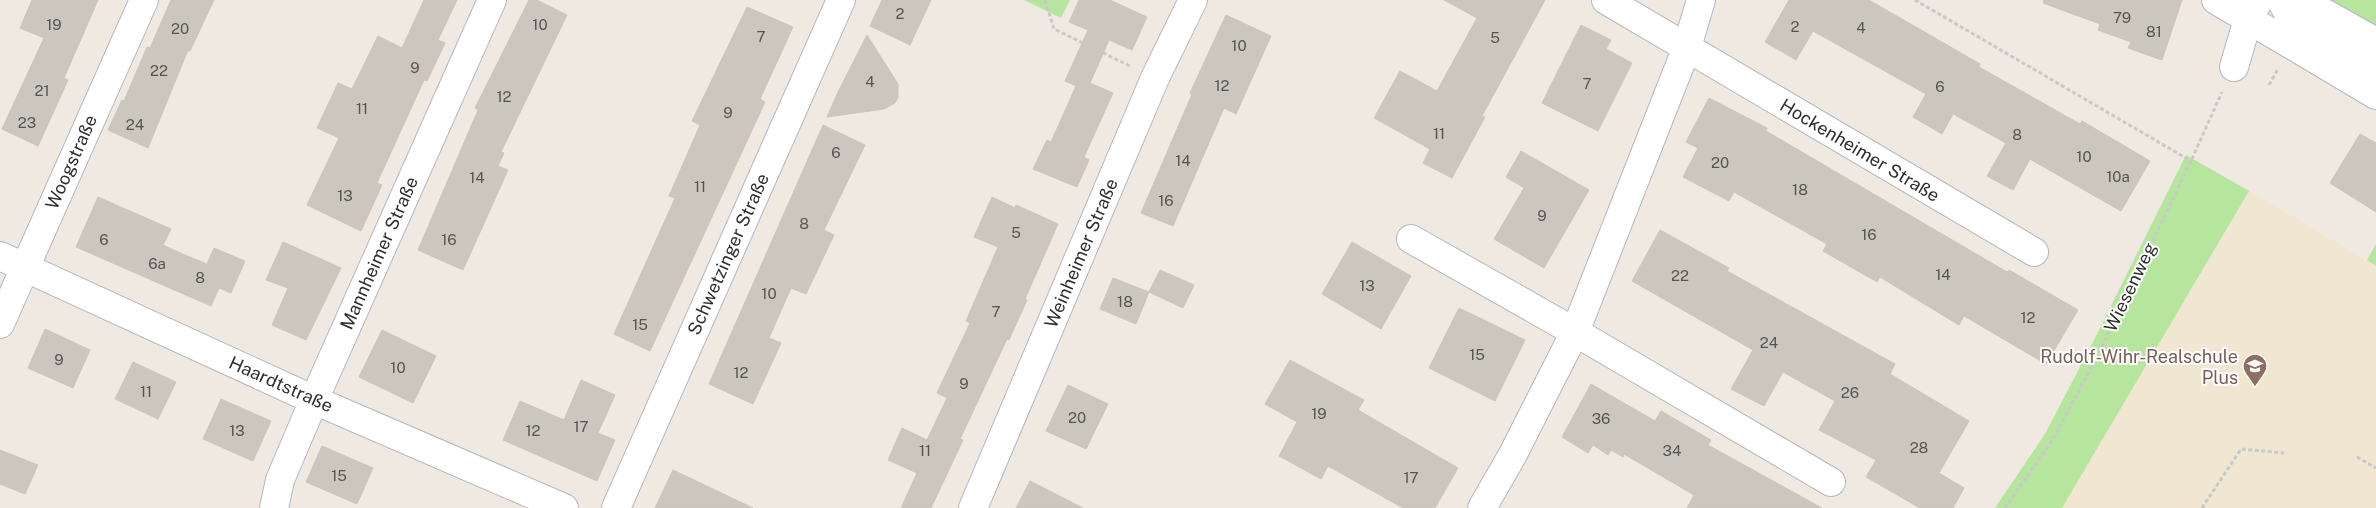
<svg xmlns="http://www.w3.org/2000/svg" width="2376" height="508" viewBox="0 0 2376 508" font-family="'Public Sans',sans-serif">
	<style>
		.education { fill: #f0e6d1 }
		.green { fill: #b6e59e }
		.building { fill: #cbc7bf; stroke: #cbc5ba }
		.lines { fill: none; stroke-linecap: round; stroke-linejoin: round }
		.minor-casing { stroke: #b4b7c1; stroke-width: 30 }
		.path { stroke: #c9c9c9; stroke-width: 3; stroke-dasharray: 4 2.5; stroke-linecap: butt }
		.minor { stroke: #fff; stroke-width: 28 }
		.labels { text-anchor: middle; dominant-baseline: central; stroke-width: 4; stroke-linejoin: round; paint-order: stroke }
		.number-label { font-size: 15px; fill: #555452 }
		.street-label { font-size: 18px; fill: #2e2e2e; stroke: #fff }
		.education-label { font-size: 18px; fill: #785e54; stroke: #fff; text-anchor: end }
	</style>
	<rect width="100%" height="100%" fill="#efe9e1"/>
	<path class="education" d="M2249 191 2376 266V508H2062Z"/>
	<g class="green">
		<path d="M1024 0H1070L1061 18Z"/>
		<path d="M2314 0H2376V34Z"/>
		<path d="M2186 155 2249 191 2062 508H1995L2045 434 2093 342Z"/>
		<path d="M2376 244V266L2367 260Z"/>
	</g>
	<g class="building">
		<path d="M32 0H98L64 78 68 80 38 146 2 129 44 38 20 28Z"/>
		<path d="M171 0H214L190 51 188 50 148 148 108 130 122 100 124 101 147 47 150 48Z"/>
		<path d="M424 0H457L438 40 445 43 427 81 424 80 377 183 382 185 361 231 307 205 339 138 317 128 338 83 352 89 378 36 402 48Z"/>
		<path d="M529 0H537L567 15 501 152 504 153 498 166 508 170 463 270 418 250 478 110 475 108Z"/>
		<path d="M882 0H931L910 45 870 26Z"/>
		<path d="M1079 0H1110L1147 17 1132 50 1109 40 1090 83 1113 93 1084 157 1089 160 1077 187 1033 169 1047 140 1051 142 1076 86 1065 81 1088 30 1069 22Z"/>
		<path d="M1444 0H1545L1482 116 1485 117 1452 178 1423 163 1430 149 1374 118 1400 71 1437 91 1477 18Z"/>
		<path d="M1789 0H1869L1980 64 1979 67 2080 124 2082 121 2150 161 2121 211 2030 159 2013 190 1987 176 2006 143 1953 114 1942 134 1913 117 1926 94 1813 31 1796 60 1765 42Z"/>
		<path d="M2044 0H2182L2162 60 2128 48 2131 42 2098 30 2100 24 2043 3Z"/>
		<path d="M747 7 793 27 760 99 765 102 650 351 614 334 675 198 669 196 700 125 692 121Z"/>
		<path d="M1226 15 1271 36 1236 114 1224 108 1173 226 1141 213 1192 94 1190 93Z"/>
		<path d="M1581 25 1611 40 1606 49 1632 63 1598 131 1542 103Z"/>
		<path d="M867 35 898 84V97L895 103 884 109 827 117 839 90Z"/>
		<path d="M1709 98 1767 128 1766 131 2007 272 2009 270 2078 310 2046 364 1964 316 1959 325 1880 277 1877 282 1823 251 1827 244 1734 192 1729 201 1683 177 1698 148 1686 142Z"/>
		<path d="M823 125 865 145 824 230 834 235 806 294 791 288 769 338 781 343 753 404 709 384Z"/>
		<path d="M2360 134 2376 143V212L2330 183Z"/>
		<path d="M1521 151 1589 190 1544 268 1494 239 1524 188 1506 177Z"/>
		<path d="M98 197 171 229 163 245 185 255 207 264 214 248 245 261 231 293 219 288 211 306 76 247Z"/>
		<path d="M992 197 1015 208 1016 205 1058 224 1025 299 1027 300 1009 340 1007 339 960 439 963 440 931 508H901L917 473 888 460 902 428 927 440 947 398 937 393 970 323 966 321 998 247 974 237Z"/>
		<path d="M1660 230 1729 268 1727 271 1895 364 1890 374 1969 421 1939 473 1964 488 1953 508H1920L1866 477 1876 460 1819 430 1835 401 1783 372 1764 406 1731 389 1753 350 1632 281Z"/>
		<path d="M283 242 341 268 306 340 272 325 288 288 266 280Z"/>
		<path d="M1352 242 1411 276 1381 329 1322 294Z"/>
		<path d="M1160 270 1194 285 1183 308 1149 292Z"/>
		<path d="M1113 278 1149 292 1136 324 1100 309Z"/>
		<path d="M1459 308 1525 340 1495 401 1429 368Z"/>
		<path d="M45 329 90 350 73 388 28 368Z"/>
		<path d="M382 330 436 356 413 403 359 377Z"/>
		<path d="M1290 360 1364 400 1358 410 1458 468 1435 508H1403L1328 466 1321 479 1279 456 1297 422 1265 404Z"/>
		<path d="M133 362 176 382 158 419 115 399Z"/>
		<path d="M581 380 615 395 598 433 615 440 597 481 503 440 520 401 564 420Z"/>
		<path d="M1591 384 1655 421 1661 411 1711 440 1708 445 1822 508H1687L1694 495 1624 454 1623 457 1611 450 1608 455 1593 445 1588 453 1562 437Z"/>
		<path d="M1068 385 1108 404 1086 449 1046 431Z"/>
		<path d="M221 399 271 421 253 461 203 439Z"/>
		<path d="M322 446 373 468 357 504 306 482Z"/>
		<path d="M0 450 38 465 25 494 0 484Z"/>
		<path d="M673 470 753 508H655Z"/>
		<path d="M1030 481 1083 508H1016Z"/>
	</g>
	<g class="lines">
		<defs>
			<g id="minor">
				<path d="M1606 0 2034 252"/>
				<path d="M2216 0 2376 95"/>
				<path d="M2281 0 2290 17 2376 65"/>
				<path d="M2301 0 2376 42"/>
				<path d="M2234 67 2248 19 2259 0"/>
				<path d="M1411 239 1575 332 1831 482"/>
				<path d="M0 256 314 400 564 508"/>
				<path d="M0 324 144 0"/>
				<path d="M274 508 280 480 314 400 492 0"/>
				<path d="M616 508 841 0"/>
				<path d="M973 508 1155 78 1193 0"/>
				<path d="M1482 508 1512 456 1575 332 1687 47 1701 0"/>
			</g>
		</defs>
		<use href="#minor" class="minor-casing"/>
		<g class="path">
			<path d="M1045 0 1054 29 1130 66"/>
			<path d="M1915 0 2191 161"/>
			<path d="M2269 85 2278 69"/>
			<path d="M2357 457 2376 468"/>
			<path d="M2005 508 2053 439 2100 351 2191 161 2222 92"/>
			<path d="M2202 508 2241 449 2284 453"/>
		</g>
		<use href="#minor" class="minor"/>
	</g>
	<defs>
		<symbol id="school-pin" viewBox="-11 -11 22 30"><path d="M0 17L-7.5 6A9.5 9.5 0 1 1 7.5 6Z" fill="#8d6e63" stroke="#fff"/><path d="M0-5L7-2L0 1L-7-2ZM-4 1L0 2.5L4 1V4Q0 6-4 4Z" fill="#fff"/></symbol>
	</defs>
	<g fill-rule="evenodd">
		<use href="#school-pin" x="2241" y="352" width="28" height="38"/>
	</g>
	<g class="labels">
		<g class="number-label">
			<text x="900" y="13">2</text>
			<text x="2122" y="17">79</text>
			<text x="54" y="24">19</text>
			<text x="540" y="24">10</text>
			<text x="1795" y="26">2</text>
			<text x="1861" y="27">4</text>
			<text x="180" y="28">20</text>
			<text x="2154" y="31">81</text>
			<text x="761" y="36">7</text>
			<text x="1495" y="37">5</text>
			<text x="1239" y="45">10</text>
			<text x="415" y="67">9</text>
			<text x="159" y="70">22</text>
			<text x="870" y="81">4</text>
			<text x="1587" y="83">7</text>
			<text x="1222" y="85">12</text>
			<text x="1940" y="86">6</text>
			<text x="42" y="90">21</text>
			<text x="504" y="96">12</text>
			<text x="362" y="108">11</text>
			<text x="728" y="112">9</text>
			<text x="27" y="122">23</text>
			<text x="135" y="124">24</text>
			<text x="1439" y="133">11</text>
			<text x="2017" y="134">8</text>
			<text x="836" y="152">6</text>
			<text x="2084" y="156">10</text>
			<text x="1183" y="160">14</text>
			<text x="1720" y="162">20</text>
			<text x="2118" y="176">10a</text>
			<text x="477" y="177">14</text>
			<text x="700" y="186">11</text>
			<text x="1800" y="189">18</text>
			<text x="345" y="195">13</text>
			<text x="1166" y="200">16</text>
			<text x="1542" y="215">9</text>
			<text x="804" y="223">8</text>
			<text x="1016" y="232">5</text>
			<text x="1869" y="234">16</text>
			<text x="104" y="239">6</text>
			<text x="449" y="239">16</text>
			<text x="157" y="263">6a</text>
			<text x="1943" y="274">14</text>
			<text x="1680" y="275">22</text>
			<text x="200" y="277">8</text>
			<text x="1367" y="285">13</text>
			<text x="769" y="293">10</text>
			<text x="1125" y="301">18</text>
			<text x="996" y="311">7</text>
			<text x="2028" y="317">12</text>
			<text x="640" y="324">15</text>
			<text x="1769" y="342">24</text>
			<text x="1477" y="354">15</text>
			<text x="59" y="359">9</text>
			<text x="398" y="367">10</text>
			<text x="741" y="372">12</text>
			<text x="964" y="383">9</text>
			<text x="146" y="391">11</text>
			<text x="1850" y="392">26</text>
			<text x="1319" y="413">19</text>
			<text x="1077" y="417">20</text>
			<text x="1601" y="418">36</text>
			<text x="581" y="426">17</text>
			<text x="237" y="430">13</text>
			<text x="533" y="430">12</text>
			<text x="1919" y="447">28</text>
			<text x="925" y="450">11</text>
			<text x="1672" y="450">34</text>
			<text x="339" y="475">15</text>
			<text x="1411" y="477">17</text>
		</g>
		<g class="street-label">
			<text transform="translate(1860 150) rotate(31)">Hockenheimer Straße</text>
			<text transform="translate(71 162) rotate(-66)">Woogstraße</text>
			<text transform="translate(379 253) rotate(-66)">Mannheimer Straße</text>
			<text transform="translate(1081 253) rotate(-67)">Weinheimer Straße</text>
			<text transform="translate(728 254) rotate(-66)">Schwetzinger Straße</text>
			<text transform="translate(2130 287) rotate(-64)">Wiesenweg</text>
			<text transform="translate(281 384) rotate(24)">Haardtstraße</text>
		</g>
		<g class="education-label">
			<text x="2238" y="356">Rudolf-Wihr-Realschule<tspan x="2238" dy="21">Plus</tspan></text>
		</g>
	</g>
</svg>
